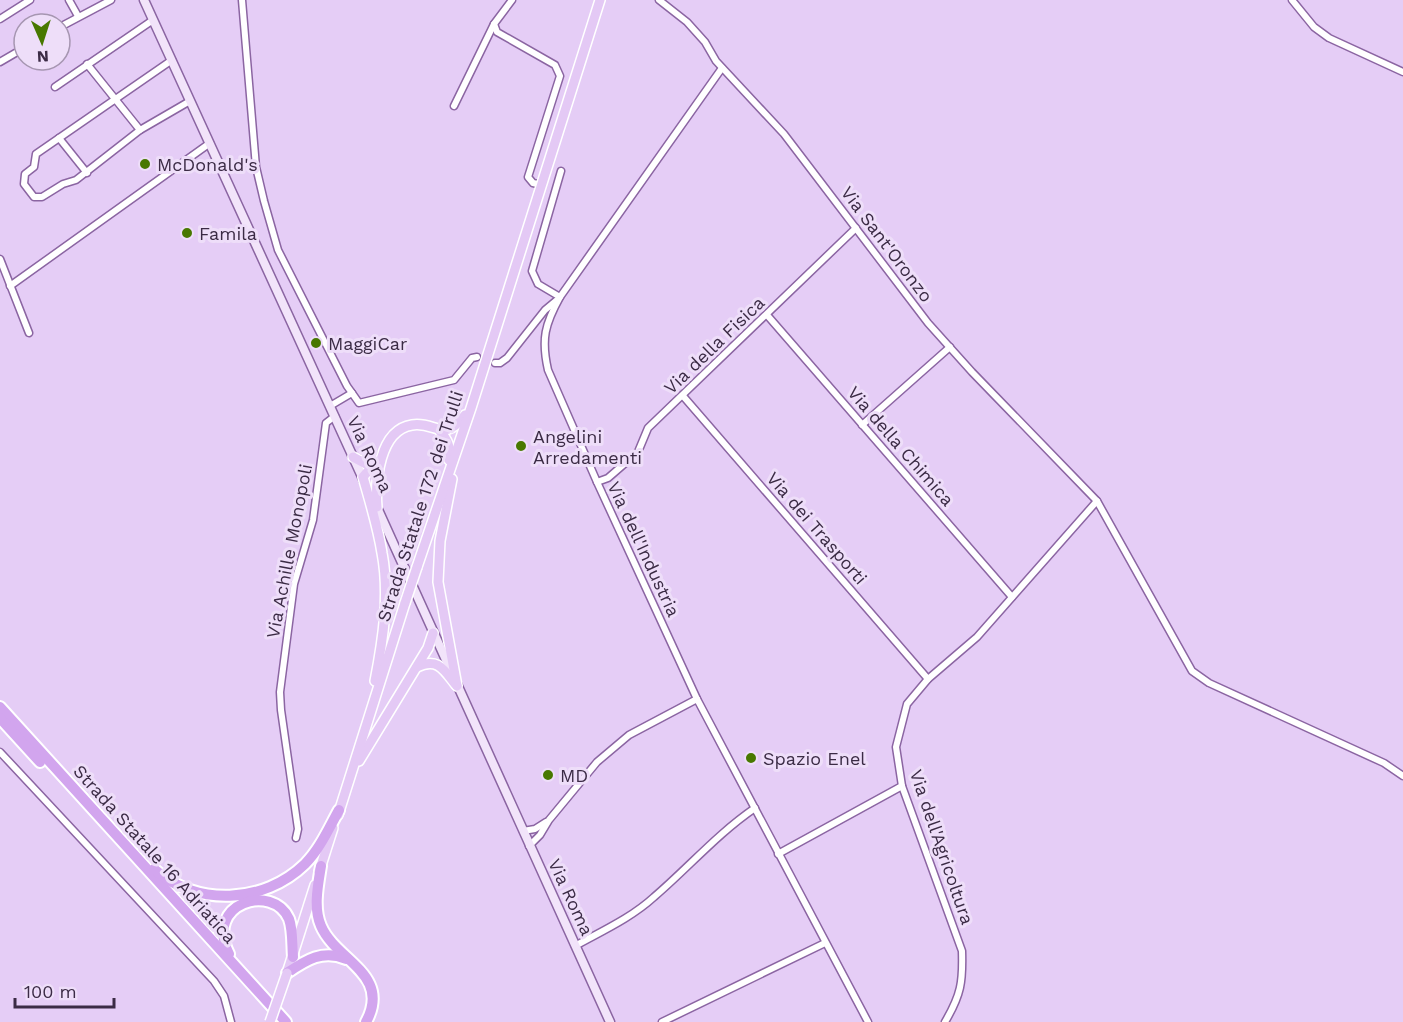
<svg xmlns="http://www.w3.org/2000/svg" width="1403" height="1022" viewBox="0 0 1403 1022" font-family="'Work Sans',sans-serif">
	<style>
		.lines { fill: none; stroke-linecap: round; stroke-linejoin: round }
		.street-casing { stroke: #8b65a2; stroke-width: 9 }
		.secondary-casing { stroke: #8b65a2; stroke-width: 11 }
		.primary-casing { stroke: #fff; stroke-width: 12 }
		.highway-casing { stroke: #fff; stroke-width: 14 }
		.street { stroke: #fff; stroke-width: 6 }
		.secondary { stroke: #f2e4fa; stroke-width: 8 }
		.primary { stroke: #e4c9f5; stroke-width: 9 }
		.highway { stroke: #d2a5ee; stroke-width: 10 }
		.primary-bridge-casing { stroke: #fff; stroke-width: 12; stroke-linecap: butt }
		.primary-bridge { stroke: #e4c9f5; stroke-width: 9 }
		.poi-dot { fill: #487800; stroke: #eedef9; stroke-width: 2 }
		.labels { text-anchor: middle; dominant-baseline: central; stroke-width: 6; stroke-linejoin: round; paint-order: stroke }
		.poi-label { font-size: 18px; fill: #3b2b45; stroke: #eedef9; text-anchor: start }
		.street-label { font-size: 18px; fill: #3b2b45; stroke: #eedef9 }
	</style>
	<rect width="100%" height="100%" fill="#e5cdf6"/>
	<g class="lines">
		<defs>
			<g id="street">
				<path d="M69 0 78 16"/>
				<path d="M242 0 256 167 264 201 278 250 347 386 352 393"/>
				<path d="M659 0 687 22 705 42 716 61 784 134 928 323 972 372 1097 501 1192 671 1209 683 1384 763 1403 776"/>
				<path d="M1292 0 1314 27 1329 38 1403 72"/>
				<path d="M0 19 30 0"/>
				<path d="M494 24 497 32 555 65 560 76 528 177 533 183 542 185"/>
				<path d="M60 27 111 0"/>
				<path d="M172 60 36 154 34 167 25 174 24 184 34 197H42L63 184 76 180 140 130 190 101"/>
				<path d="M0 62 24 48"/>
				<path d="M87 64 140 130"/>
				<path d="M722 68 560 297C545 324 541 339 548 370L597 482 697 699 868 1022"/>
				<path d="M55 87 153 20"/>
				<path d="M454 106 494 24 512 0"/>
				<path d="M59 138 87 173"/>
				<path d="M0 259 29 333"/>
				<path d="M10 286 210 143"/>
				<path d="M560 297 538 284 532 271 561 171"/>
				<path d="M767 315 1012 597"/>
				<path d="M495 363H500L507 358 545 310 557 300"/>
				<path d="M683 396 928 679"/>
				<path d="M330 406 352 393 359 403 454 380 472 358 477 357"/>
				<path d="M862 425 950 347"/>
				<path d="M597 482 608 478 638 452 648 428 856 228"/>
				<path d="M0 752 214 981 224 996 231 1022"/>
				<path d="M523 831 535 829 546 822"/>
				<path d="M296 838 298 829 281 710 280 692 294 584 313 520 326 423 335 416"/>
				<path d="M529 846 540 835 549 820 597 762 629 735 697 699"/>
				<path d="M778 854 902 786"/>
				<path d="M575 946C602 931 631 918 654 897 688 868 717 834 755 808"/>
				<path d="M662 1022 825 943"/>
				<path d="M945 1022C961 995 963 982 962 951L902 786 896 747 907 704 928 679 977 637 1097 501"/>
			</g>
			<g id="secondary">
				<path d="M144 0 364 481"/>
				<path d="M375 503 610 1022"/>
			</g>
			<g id="primary">
				<path d="M439 430C448 440 451 447 449 460"/>
				<path d="M353 457 366 464 376 462"/>
				<path d="M375 463 363 477C370 502 378 527 382 553 390 595 383 640 375 681"/>
				<path d="M452 479 440 541 438 582 457 686"/>
				<path d="M377 507C375 482 379 430 412 425 436 421 443 444 465 415"/>
				<path d="M417 567 471 408 600 0"/>
				<path d="M417 667C438 657 444 670 456 685"/>
				<path d="M359 761 428 648 433 633"/>
				<path d="M338 815 405 603"/>
				<path d="M319 872 333 828"/>
				<path d="M287 973 315 885"/>
			</g>
			<g id="highway">
				<path d="M0 707 286 1022"/>
				<path d="M0 718 40 762"/>
				<path d="M321 866C318 885 313 908 321 926 336 961 392 974 366 1022"/>
				<path d="M154 869C196 907 264 904 305 864 320 849 329 828 339 810"/>
				<path d="M229 954C203 903 273 882 289 919 293 930 292 945 293 957"/>
				<path d="M287 973C306 960 323 949 346 959"/>
			</g>
		</defs>
		<use href="#street" class="street-casing"/>
		<use href="#secondary" class="secondary-casing"/>
		<use href="#primary" class="primary-casing"/>
		<use href="#highway" class="highway-casing"/>
		<use href="#street" class="street"/>
		<use href="#secondary" class="secondary"/>
		<use href="#primary" class="primary"/>
		<use href="#highway" class="highway"/>
		<defs>
			<g id="primary-bridge">
				<path d="M405 603 417 567"/>
				<path d="M270 1022 287 973"/>
			</g>
		</defs>
		<use href="#primary-bridge" class="primary-bridge-casing"/>
		<use href="#primary-bridge" class="primary-bridge"/>
	</g>
	<g class="poi-dot">
		<circle cx="145" cy="164" r="6"/>
		<circle cx="187" cy="233" r="6"/>
		<circle cx="316" cy="343" r="6"/>
		<circle cx="521" cy="446" r="6"/>
		<circle cx="751" cy="758" r="6"/>
		<circle cx="548" cy="775" r="6"/>
	</g>
	<g class="labels">
		<g class="poi-label">
			<text x="157" y="164">McDonald's</text>
			<text x="199" y="233">Famila</text>
			<text x="328" y="343">MaggiCar</text>
			<text x="533" y="436">Angelini<tspan x="533" dy="21">Arredamenti</tspan></text>
			<text x="763" y="758">Spazio Enel</text>
			<text x="560" y="775">MD</text>
		</g>
		<g class="street-label">
			<text transform="translate(887 244) rotate(53)">Via Sant'Oronzo</text>
			<text transform="translate(714 345) rotate(-44)">Via della Fisica</text>
			<text transform="translate(901 446) rotate(49)">Via della Chimica</text>
			<text transform="translate(370 454) rotate(65)">Via Roma</text>
			<text transform="translate(420 506) rotate(-72)">Strada Statale 172 dei Trulli</text>
			<text transform="translate(817 528) rotate(49)">Via dei Trasporti</text>
			<text transform="translate(644 549) rotate(65)">Via dell'Industria</text>
			<text transform="translate(289 551) rotate(-79)">Via Achille Monopoli</text>
			<text transform="translate(942 847) rotate(71)">Via dell'Agricoltura</text>
			<text transform="translate(155 854) rotate(48)">Strada Statale 16 Adriatica</text>
			<text transform="translate(571 897) rotate(65)">Via Roma</text>
		</g>
	</g>
	<g transform="translate(42 42) rotate(177)"><circle r="28" fill="#eedef9" stroke="#a696b1" stroke-width="1.5"/>
	<path d="M0-4.5L10 22L0 15L-10 22Z" fill="#487800"/>
	<text y="-9" font-size="16" font-weight="bold" text-anchor="middle" fill="#3b2b45">N</text>
	</g>
	<path d="M15 998v9h99v-9" fill="none" stroke="#3b2b45" stroke-width="3"/>
	<text x="24" y="998" font-size="18" fill="#3b2b45" stroke="#eedef9" stroke-width="4.5" paint-order="stroke">100 m</text>
</svg>
